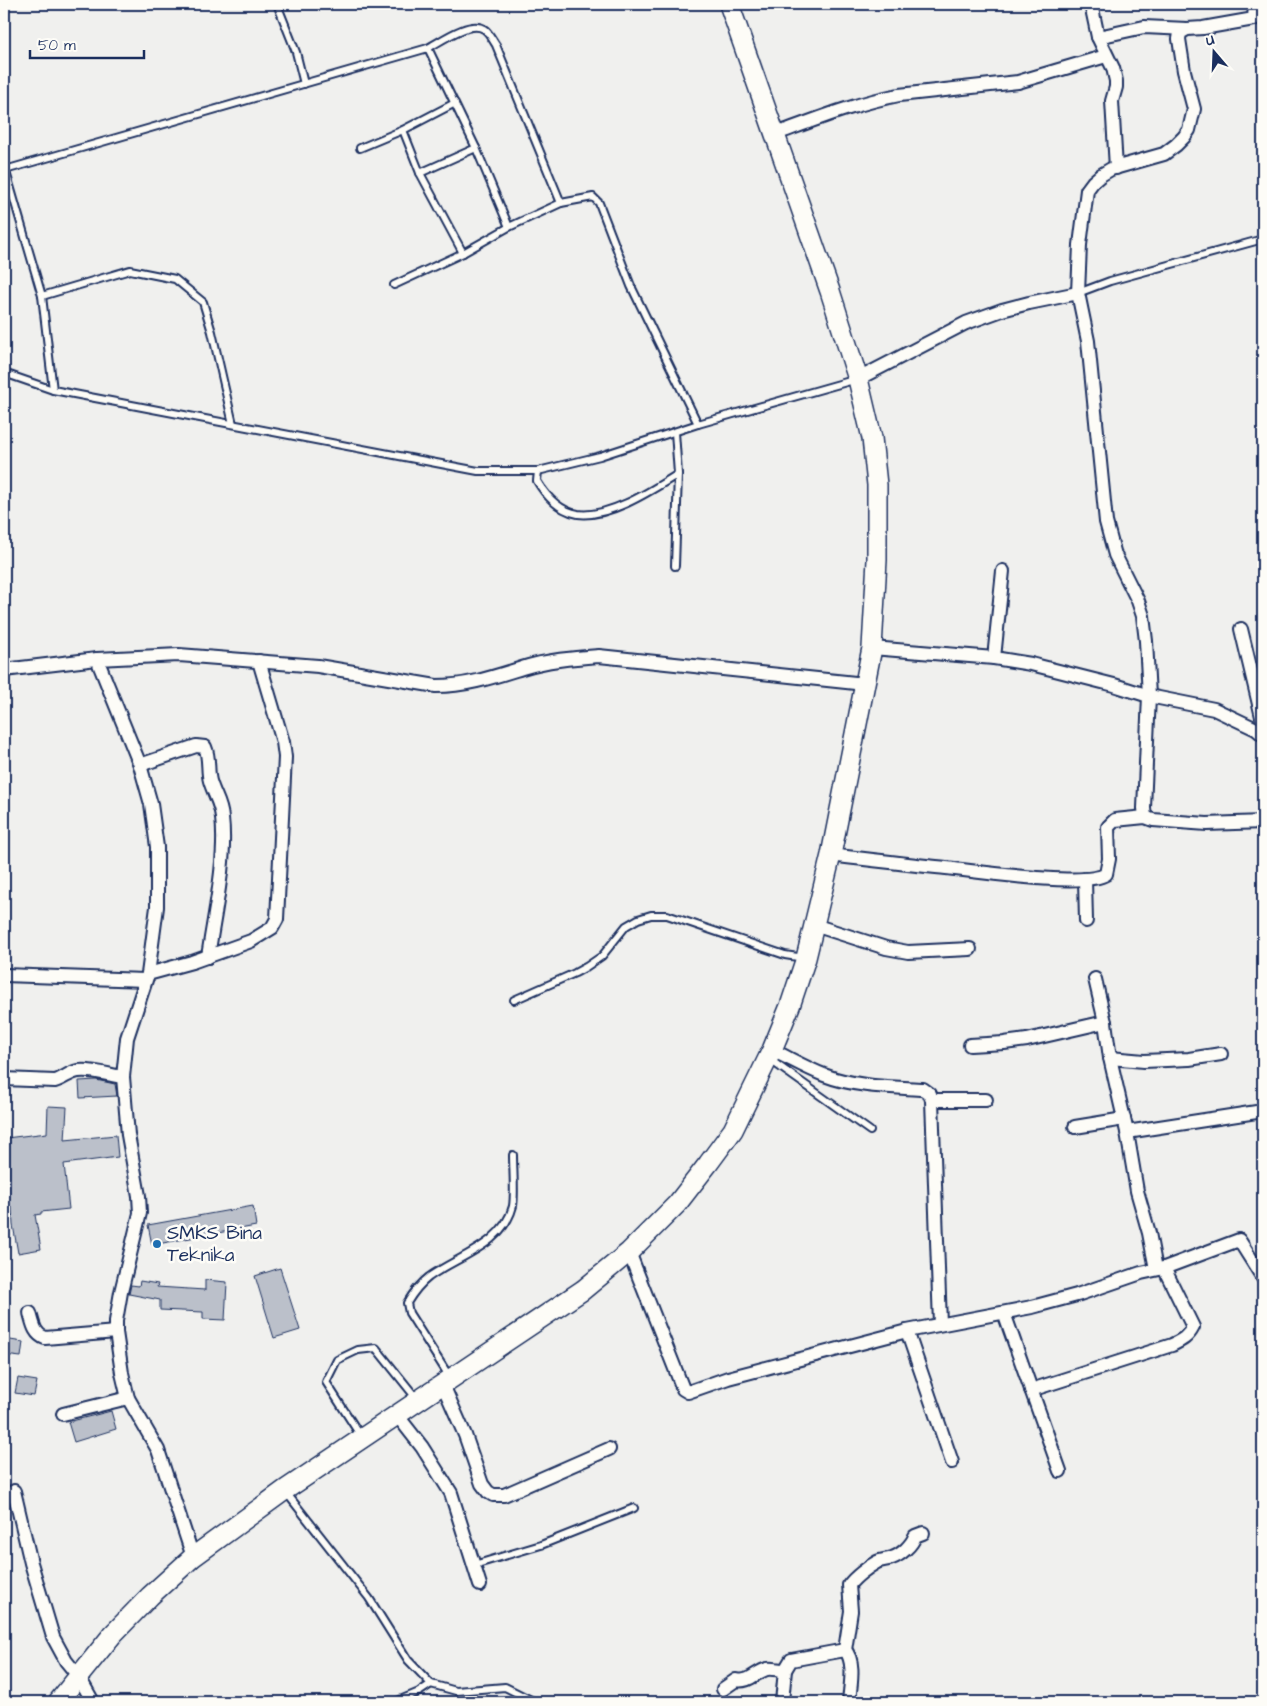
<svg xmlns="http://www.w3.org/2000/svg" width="1267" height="1706" viewBox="0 0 1267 1706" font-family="'Architects Daughter',sans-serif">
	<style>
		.building { fill: #bbc0ca; stroke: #1b2f5e }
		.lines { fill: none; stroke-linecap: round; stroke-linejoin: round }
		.lane-casing { stroke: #1b2f5e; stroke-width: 10 }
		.street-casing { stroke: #1b2f5e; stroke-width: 16 }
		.primary-casing { stroke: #1b2f5e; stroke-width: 22 }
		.lane { stroke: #fdfcf7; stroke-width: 6 }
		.street { stroke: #fdfcf7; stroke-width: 12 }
		.primary { stroke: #fdfcf7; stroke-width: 19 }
		.poi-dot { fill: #1f6fb2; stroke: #fdfcf7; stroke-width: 2 }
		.labels { text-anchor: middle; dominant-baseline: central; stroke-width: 5; stroke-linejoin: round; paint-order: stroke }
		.poi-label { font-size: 19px; fill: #1b2f5e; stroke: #fdfcf7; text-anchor: start }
	</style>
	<rect width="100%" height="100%" fill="#f0f0ee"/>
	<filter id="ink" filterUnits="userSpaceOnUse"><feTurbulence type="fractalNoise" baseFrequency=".02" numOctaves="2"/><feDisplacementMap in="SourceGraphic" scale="10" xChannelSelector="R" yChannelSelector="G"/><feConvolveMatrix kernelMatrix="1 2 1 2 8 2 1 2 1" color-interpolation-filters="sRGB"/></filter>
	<g filter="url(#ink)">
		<g class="building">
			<path d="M96 1080 115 1084 117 1096 80 1098 79 1081Z"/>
			<path d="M48 1106 67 1107 65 1140 116 1135 118 1157 64 1164 69 1209 41 1212V1214L35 1215 41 1249 18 1253 13 1225 12 1207 4 1208V1144L7 1143 6 1138 47 1133Z"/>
			<path d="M253 1206 256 1226 152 1245 148 1225Z"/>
			<path d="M280 1268 300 1330 274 1338 255 1276Z"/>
			<path d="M205 1280 227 1282 225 1320 203 1319V1312L160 1310V1300L129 1294 131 1285 139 1286 140 1281 158 1284 157 1287 205 1290Z"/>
			<path d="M4 1339 23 1342 21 1357 4 1355Z"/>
			<path d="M18 1378 37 1381 34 1396 15 1393Z"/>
			<path d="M111 1411 116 1429 74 1442 68 1422Z"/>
		</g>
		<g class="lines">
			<defs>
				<g id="lane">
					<path d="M277 4 296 52 304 84"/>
					<path d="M428 48 476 148 509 227"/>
					<path d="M403 130 420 173 463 253"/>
					<path d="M360 148 403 130 455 103"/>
					<path d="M4 165 42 296 53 390"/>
					<path d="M5 170 428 48C441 41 470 20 484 29 489 32 493 41 496 45L561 203 593 197 599 203 631 286 698 424 857 379"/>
					<path d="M420 173 476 148"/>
					<path d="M394 285 463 253 509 227 561 203"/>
					<path d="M1078 293 1110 281 1263 239"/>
					<path d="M42 296 130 270 175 279 203 302 212 332 233 424"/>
					<path d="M4 373 53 390 478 471H538L600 456 698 424"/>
					<path d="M675 432 678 474 675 566"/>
					<path d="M538 471 537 481C546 496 560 511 578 514 610 518 652 490 678 474"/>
					<path d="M514 1000 575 973 586 967 602 956 626 926 638 919 651 915H667L785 955 804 958"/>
					<path d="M769 1059 870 1131"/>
					<path d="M449 1376 409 1313 407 1303C413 1293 420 1284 429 1277 458 1256 503 1245 513 1206 515 1194 513 1168 513 1155"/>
					<path d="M362 1438 326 1382 337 1360 358 1350 376 1348 417 1399"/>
					<path d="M285 1491 369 1598 408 1660 431 1684 456 1691 505 1687 535 1702"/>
					<path d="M474 1565 541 1545 634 1508"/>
					<path d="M395 1702 419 1692 431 1684"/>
				</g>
				<g id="street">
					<path d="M1091 4 1098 37 1113 68 1116 81V87L1112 101 1116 168"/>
					<path d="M1098 37 1144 27 1187 29"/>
					<path d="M776 134C817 119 857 103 899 95L1018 82 1106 56"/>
					<path d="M858 379 966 323 1002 310 1029 303 1078 293"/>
					<path d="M1241 629 1263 721"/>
					<path d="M872 648 994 658 1031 664 1114 685 1149 696 1214 709 1256 729 1263 735"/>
					<path d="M994 658 1003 571"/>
					<path d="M97 659 140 765 151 804 157 847V907L148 974 127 1038 123 1077 128 1135 139 1196 140 1213 121 1292 116 1321V1332L122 1373 128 1398 158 1450 193 1557"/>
					<path d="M4 670 97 659 179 655 318 666 436 686C467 686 493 677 522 668 547 660 573 658 599 656L865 684"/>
					<path d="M140 765 196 746 205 747C210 758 207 770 210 781 214 795 221 803 222 818 227 859 214 915 208 957"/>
					<path d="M1145 817 1144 808 1149 696 1146 641 1143 616 1138 601 1115 555 1106 522 1088 341 1078 293 1080 245 1087 190 1093 182 1101 175 1111 169 1164 154 1176 145 1184 137 1189 130 1194 109 1184 71 1179 39 1180 33 1187 29 1203 28 1254 19 1255 4"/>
					<path d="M831 855C869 860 908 864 946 868 974 871 1086 888 1106 874L1109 859 1108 827 1115 820 1145 817 1153 820 1207 824 1263 822"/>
					<path d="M1085 879 1086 921"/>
					<path d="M814 925 886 948 908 952 970 949"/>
					<path d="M148 974 192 962 251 941 272 928 277 919 285 757 283 742 259 661"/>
					<path d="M4 975 145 980"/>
					<path d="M1095 979 1105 1022 1110 1058 1127 1132 1137 1191 1149 1233 1156 1269"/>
					<path d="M970 1045 1004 1043 1027 1040 1105 1022"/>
					<path d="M772 1050C789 1058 806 1068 824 1075 855 1087 890 1087 923 1089L930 1094 932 1100 940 1324"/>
					<path d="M1110 1058 1144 1061 1189 1059 1221 1054"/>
					<path d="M4 1079 55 1081C63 1079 70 1072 78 1071 92 1069 109 1075 123 1077"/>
					<path d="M932 1100H986"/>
					<path d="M1075 1127 1124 1119"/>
					<path d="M1127 1132 1263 1111"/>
					<path d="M629 1252 683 1389 688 1392 728 1378 907 1331 1032 1307 1077 1295 1141 1273 1164 1268 1239 1240 1263 1278"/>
					<path d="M30 1313C33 1323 34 1334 45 1338L116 1332"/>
					<path d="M1004 1313 1060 1471"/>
					<path d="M907 1331 952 1462"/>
					<path d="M443 1385 465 1435 482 1484 488 1492 493 1495H504L609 1449"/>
					<path d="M1031 1390 1172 1345C1182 1340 1188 1337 1193 1327L1164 1268"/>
					<path d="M63 1414 128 1398"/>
					<path d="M397 1415 422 1447 451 1493 480 1585"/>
					<path d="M14 1491 31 1563 53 1637 66 1661 79 1677 93 1702"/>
					<path d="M845 1650 851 1611 849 1585C855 1577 868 1567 877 1562 881 1560 887 1560 892 1558 901 1555 912 1545 915 1536L923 1533"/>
					<path d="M723 1689 736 1680C749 1683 756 1672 767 1669 772 1668 779 1670 785 1670"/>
					<path d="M782 1702 785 1670 791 1660 845 1650C856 1662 850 1687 849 1702"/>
				</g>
				<path id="primary" d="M58 1702 113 1634 150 1596 193 1557 285 1490 583 1290 629 1252 677 1204 708 1164 733 1130 772 1050 790 1006 806 958 831 855 872 648 877 560V485L872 438 858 379 830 291 729 4"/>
			</defs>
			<use href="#lane" class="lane-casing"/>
			<use href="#street" class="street-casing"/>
			<use href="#primary" class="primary-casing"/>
			<use href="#lane" class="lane"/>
			<use href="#street" class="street"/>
			<use href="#primary" class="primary"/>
		</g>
	</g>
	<circle class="poi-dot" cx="157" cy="1244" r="5"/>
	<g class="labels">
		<g class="poi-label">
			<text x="167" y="1233">SMKS Bina<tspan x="167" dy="22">Teknika</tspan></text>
		</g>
	</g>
	<rect width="1267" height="1706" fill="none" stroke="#fdfcf7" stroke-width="20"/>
	<rect x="10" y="10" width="1247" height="1686" fill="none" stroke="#1b2f5e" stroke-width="2" filter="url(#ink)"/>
	<g transform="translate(1214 52) rotate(341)" stroke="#fdfcf7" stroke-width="4" paint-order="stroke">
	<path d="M0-4L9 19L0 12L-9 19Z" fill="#1b2f5e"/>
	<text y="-8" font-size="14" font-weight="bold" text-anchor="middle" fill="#1b2f5e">U</text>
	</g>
	<path d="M30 50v8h114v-8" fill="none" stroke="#1b2f5e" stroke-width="2.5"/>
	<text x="38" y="50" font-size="15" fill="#1b2f5e" stroke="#fdfcf7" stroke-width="4" paint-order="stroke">50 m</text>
</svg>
